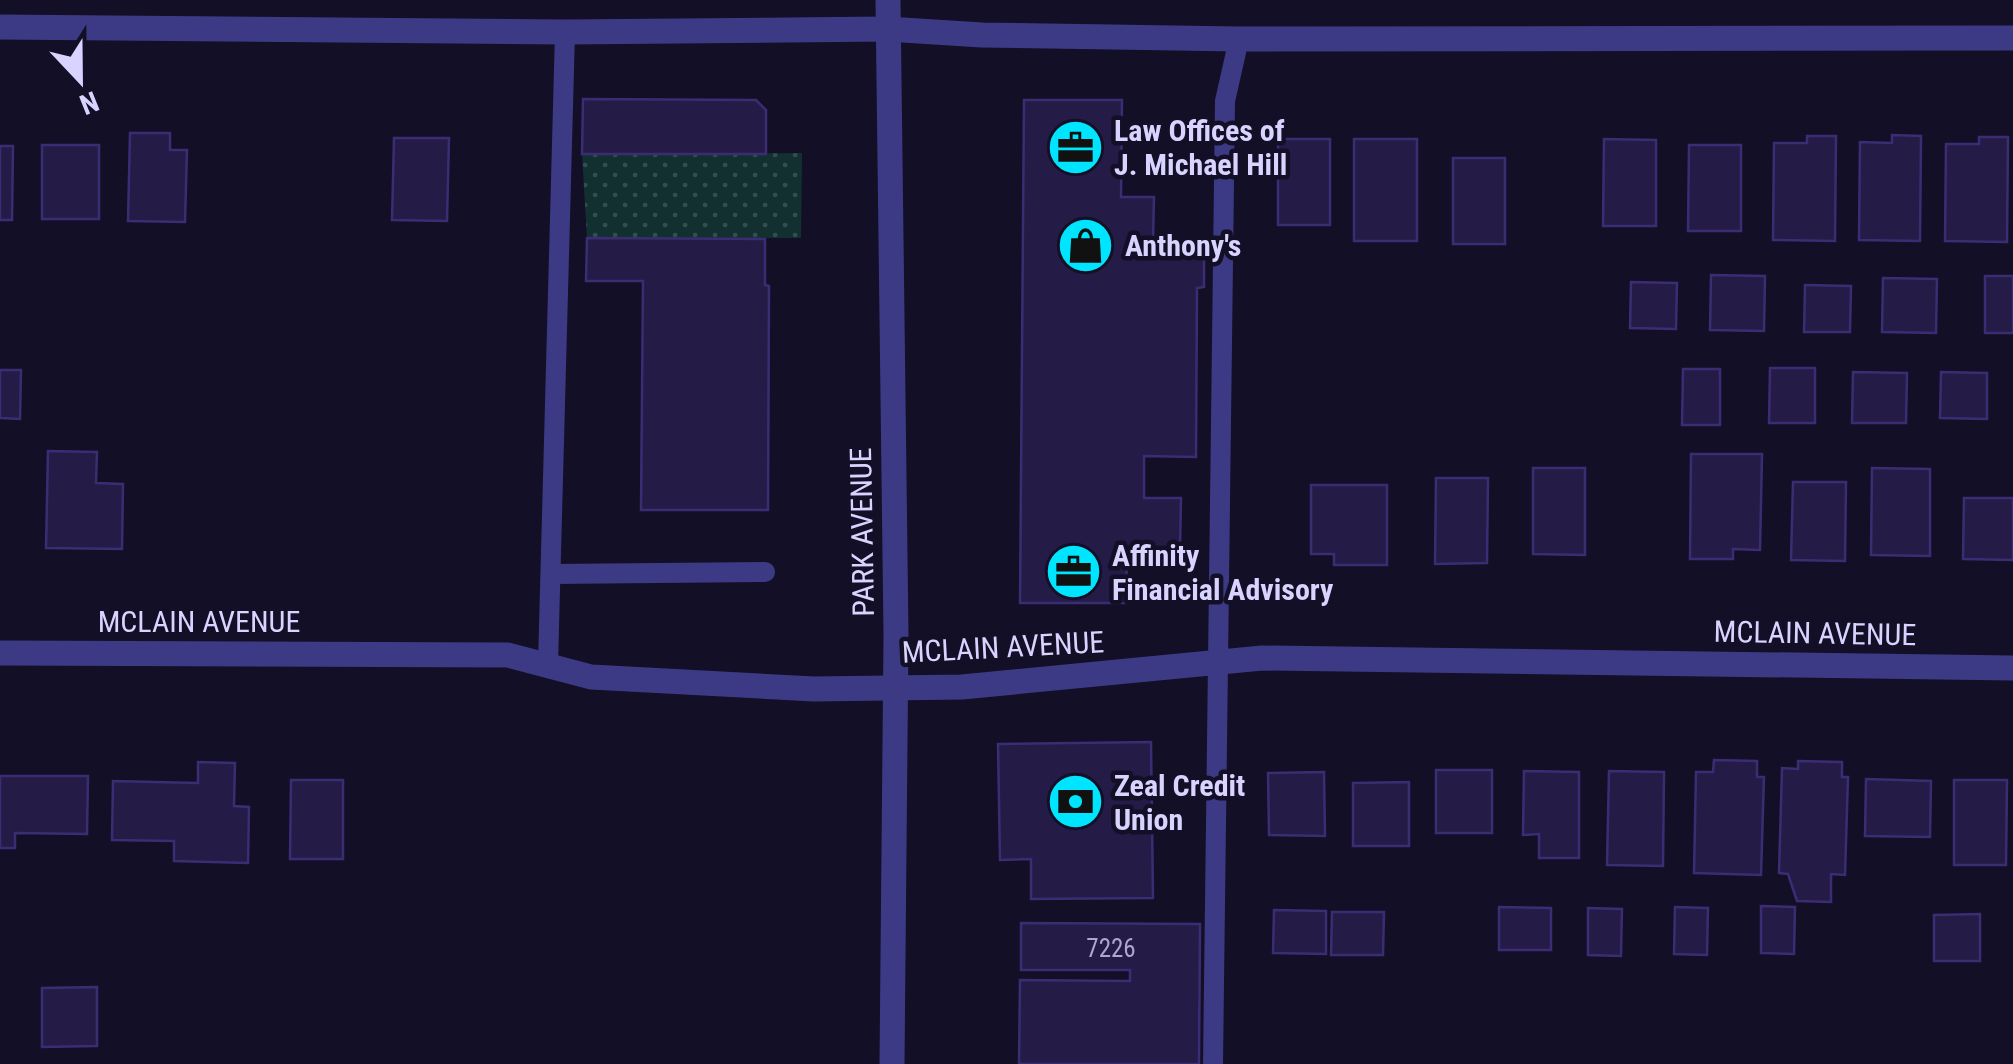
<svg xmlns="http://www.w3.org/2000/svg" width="2013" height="1064" viewBox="0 0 2013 1064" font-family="'Roboto Condensed',sans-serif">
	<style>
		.grass { fill: url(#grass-dots) }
		.building { fill: #241b47; stroke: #3b2d73; stroke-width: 2.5 }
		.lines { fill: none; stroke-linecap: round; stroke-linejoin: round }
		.service { stroke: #3d3a85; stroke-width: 20 }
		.minor { stroke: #3d3a85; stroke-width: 25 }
		.tertiary { stroke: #3d3a85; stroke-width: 25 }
		.labels { text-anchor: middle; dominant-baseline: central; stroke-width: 9; stroke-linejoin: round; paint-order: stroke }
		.number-label { font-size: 25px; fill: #aca6d1 }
		.poi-label { font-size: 30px; font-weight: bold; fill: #d9d4ff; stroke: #130f26; text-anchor: start }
		.street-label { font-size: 30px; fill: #d9d4ff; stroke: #130f26 }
	</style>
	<defs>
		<pattern id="grass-dots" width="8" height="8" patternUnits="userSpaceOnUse" patternTransform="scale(2.5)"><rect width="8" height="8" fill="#12302f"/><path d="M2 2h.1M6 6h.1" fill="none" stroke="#344d4e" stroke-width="1.8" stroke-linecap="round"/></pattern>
	</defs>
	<rect width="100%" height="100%" fill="#130f26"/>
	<path class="grass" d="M802 153 801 238H587L582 154Z"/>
	<g class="building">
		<path d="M583 99 756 100 766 110V154H582Z"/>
		<path d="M1024 100H1122L1121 197H1154L1153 242H1204V287L1197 288 1196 457 1144 456V498H1181L1180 549 1127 548 1126 603H1020Z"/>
		<path d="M130 133H170V150H187L185 222 128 221Z"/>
		<path d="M1892 135 1921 136 1920 241 1859 240 1860 142 1892 143Z"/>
		<path d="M1807 136H1836L1835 241 1773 240 1774 143H1807Z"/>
		<path d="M1979 137H2008L2007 242 1945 241 1946 144H1979Z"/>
		<path d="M394 138H449L447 221 392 220Z"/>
		<rect x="1278" y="139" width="52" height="86"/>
		<rect x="1354" y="139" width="63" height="102"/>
		<path d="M1604 139 1656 140V226H1603Z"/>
		<rect x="42" y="145" width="57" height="74"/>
		<path d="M1689 145H1741V231H1688Z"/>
		<path d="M0 146H13L12 220H0Z"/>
		<rect x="1453" y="158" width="52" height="86"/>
		<path d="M587 238 765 239V285L769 286 768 510H641L643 281H586Z"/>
		<path d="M1711 275 1765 276 1764 331 1710 330Z"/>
		<rect x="1985" y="276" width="28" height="57"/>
		<path d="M1883 278 1937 279 1936 333 1882 332Z"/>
		<path d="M1631 282 1677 283 1676 329 1630 328Z"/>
		<path d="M1805 285 1851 286 1850 332H1804Z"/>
		<path d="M1770 368H1815V423H1769Z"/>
		<path d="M1683 369H1720V425H1682Z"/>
		<path d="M0 370H21L20 419 0 418Z"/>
		<path d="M1853 372 1907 373 1906 423H1852Z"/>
		<path d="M1941 372 1987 373V419L1940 418Z"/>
		<path d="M48 451 97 452 96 483 123 484 122 549 46 548Z"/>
		<path d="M1691 454H1762L1760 550 1733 549V559H1690Z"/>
		<path d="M1533 468H1585V555L1533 554Z"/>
		<path d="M1872 468 1930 469V556L1871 555Z"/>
		<path d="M1436 478H1488L1487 563 1435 564Z"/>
		<path d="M1793 482H1846L1845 561 1791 560Z"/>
		<path d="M1311 485H1387V565H1334V554H1311Z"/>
		<path d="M1964 498H2013V560L1963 559Z"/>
		<path d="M1151 742 1153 898 1031 899V859L1000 860 998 744Z"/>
		<path d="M1714 760 1757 761V777H1764L1761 875 1694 873 1696 772H1713Z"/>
		<path d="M1798 761 1842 762V777H1848L1845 875 1831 874V902L1797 901 1788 874 1779 873 1782 768 1798 769Z"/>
		<path d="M198 762 235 763 234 806 249 807 248 863 174 861V841L112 840 113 781 198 783Z"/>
		<rect x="1436" y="770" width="56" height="63"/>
		<path d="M1524 771 1579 772V858H1539V834L1523 835Z"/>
		<path d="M1609 771 1664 772 1663 866 1607 865Z"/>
		<path d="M1324 772 1325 836 1269 835 1268 773Z"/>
		<path d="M0 776H88L87 834 15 833V848H0Z"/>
		<path d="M1866 779 1931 781 1930 837 1865 836Z"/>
		<path d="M291 780H343V859H290Z"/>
		<path d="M1954 780H2007L2006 865H1954Z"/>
		<path d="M1409 782V846H1353V783Z"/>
		<path d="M1761 906 1795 907 1794 954 1761 953Z"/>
		<path d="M1499 907 1551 908V950H1499Z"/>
		<path d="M1675 907 1708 908 1707 955 1674 954Z"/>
		<path d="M1588 908 1622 909 1621 956 1588 955Z"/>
		<path d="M1274 910 1326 911V954L1273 953Z"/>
		<path d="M1332 912H1384L1383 955H1331Z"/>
		<path d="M1980 914V961H1934V915Z"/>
		<path d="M1021 923 1200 924 1199 1064H1019L1020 980 1130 981V970H1021Z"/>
		<path d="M97 987V1046L42 1047V988Z"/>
	</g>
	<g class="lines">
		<g class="service">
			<path d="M551 574 765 572"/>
			<path d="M548 664 565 32"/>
			<path d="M1213 1064 1225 101 1239 39"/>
		</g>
		<g class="minor">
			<path d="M0 27 565 32 887 29 982 35 1239 39 2013 38"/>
			<path d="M0 653 508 655 591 677 814 689 962 687 1262 658 2013 668"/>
		</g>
		<path class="tertiary" d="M888 0 896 635 892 1064"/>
	</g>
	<defs>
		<symbol id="office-disc" viewBox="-11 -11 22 22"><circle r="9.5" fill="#00e5ff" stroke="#130f26"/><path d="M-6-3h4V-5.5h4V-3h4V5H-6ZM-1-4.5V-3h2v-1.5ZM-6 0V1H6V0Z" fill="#111"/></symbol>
		<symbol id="shop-disc" viewBox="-11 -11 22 22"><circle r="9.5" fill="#00e5ff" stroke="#130f26"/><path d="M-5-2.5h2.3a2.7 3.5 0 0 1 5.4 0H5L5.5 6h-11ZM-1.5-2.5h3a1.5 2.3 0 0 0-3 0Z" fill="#111"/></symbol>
		<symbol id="bank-disc" viewBox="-11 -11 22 22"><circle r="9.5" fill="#00e5ff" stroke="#130f26"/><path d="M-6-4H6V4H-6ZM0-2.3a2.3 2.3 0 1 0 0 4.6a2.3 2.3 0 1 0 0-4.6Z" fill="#111"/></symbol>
	</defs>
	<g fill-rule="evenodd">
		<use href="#office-disc" x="1044" y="116" width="63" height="63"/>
		<use href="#shop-disc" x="1054" y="214" width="63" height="63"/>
		<use href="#office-disc" x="1042" y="540" width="63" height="63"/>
		<use href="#bank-disc" x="1044" y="770" width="63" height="63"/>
	</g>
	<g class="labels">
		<g class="number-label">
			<text x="1111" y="948">7226</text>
		</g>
		<g class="poi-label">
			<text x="1114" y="130">Law Offices of<tspan x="1114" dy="34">J. Michael Hill</tspan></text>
			<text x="1125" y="245">Anthony's</text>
			<text x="1112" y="555">Affinity<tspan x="1112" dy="34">Financial Advisory</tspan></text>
			<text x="1114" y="785">Zeal Credit<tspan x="1114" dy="34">Union</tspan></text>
		</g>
		<g class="street-label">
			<text transform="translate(862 532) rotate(-91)">PARK AVENUE</text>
			<text x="199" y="621">MCLAIN AVENUE</text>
			<text transform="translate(1815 633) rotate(1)">MCLAIN AVENUE</text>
			<text transform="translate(1003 647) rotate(-3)">MCLAIN AVENUE</text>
		</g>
	</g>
	<g transform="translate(80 80) rotate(158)" stroke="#130f26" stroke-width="8" paint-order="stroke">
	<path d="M0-8L18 38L0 25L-18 38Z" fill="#d9d4ff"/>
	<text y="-15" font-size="28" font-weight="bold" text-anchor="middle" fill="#d9d4ff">N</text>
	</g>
</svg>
